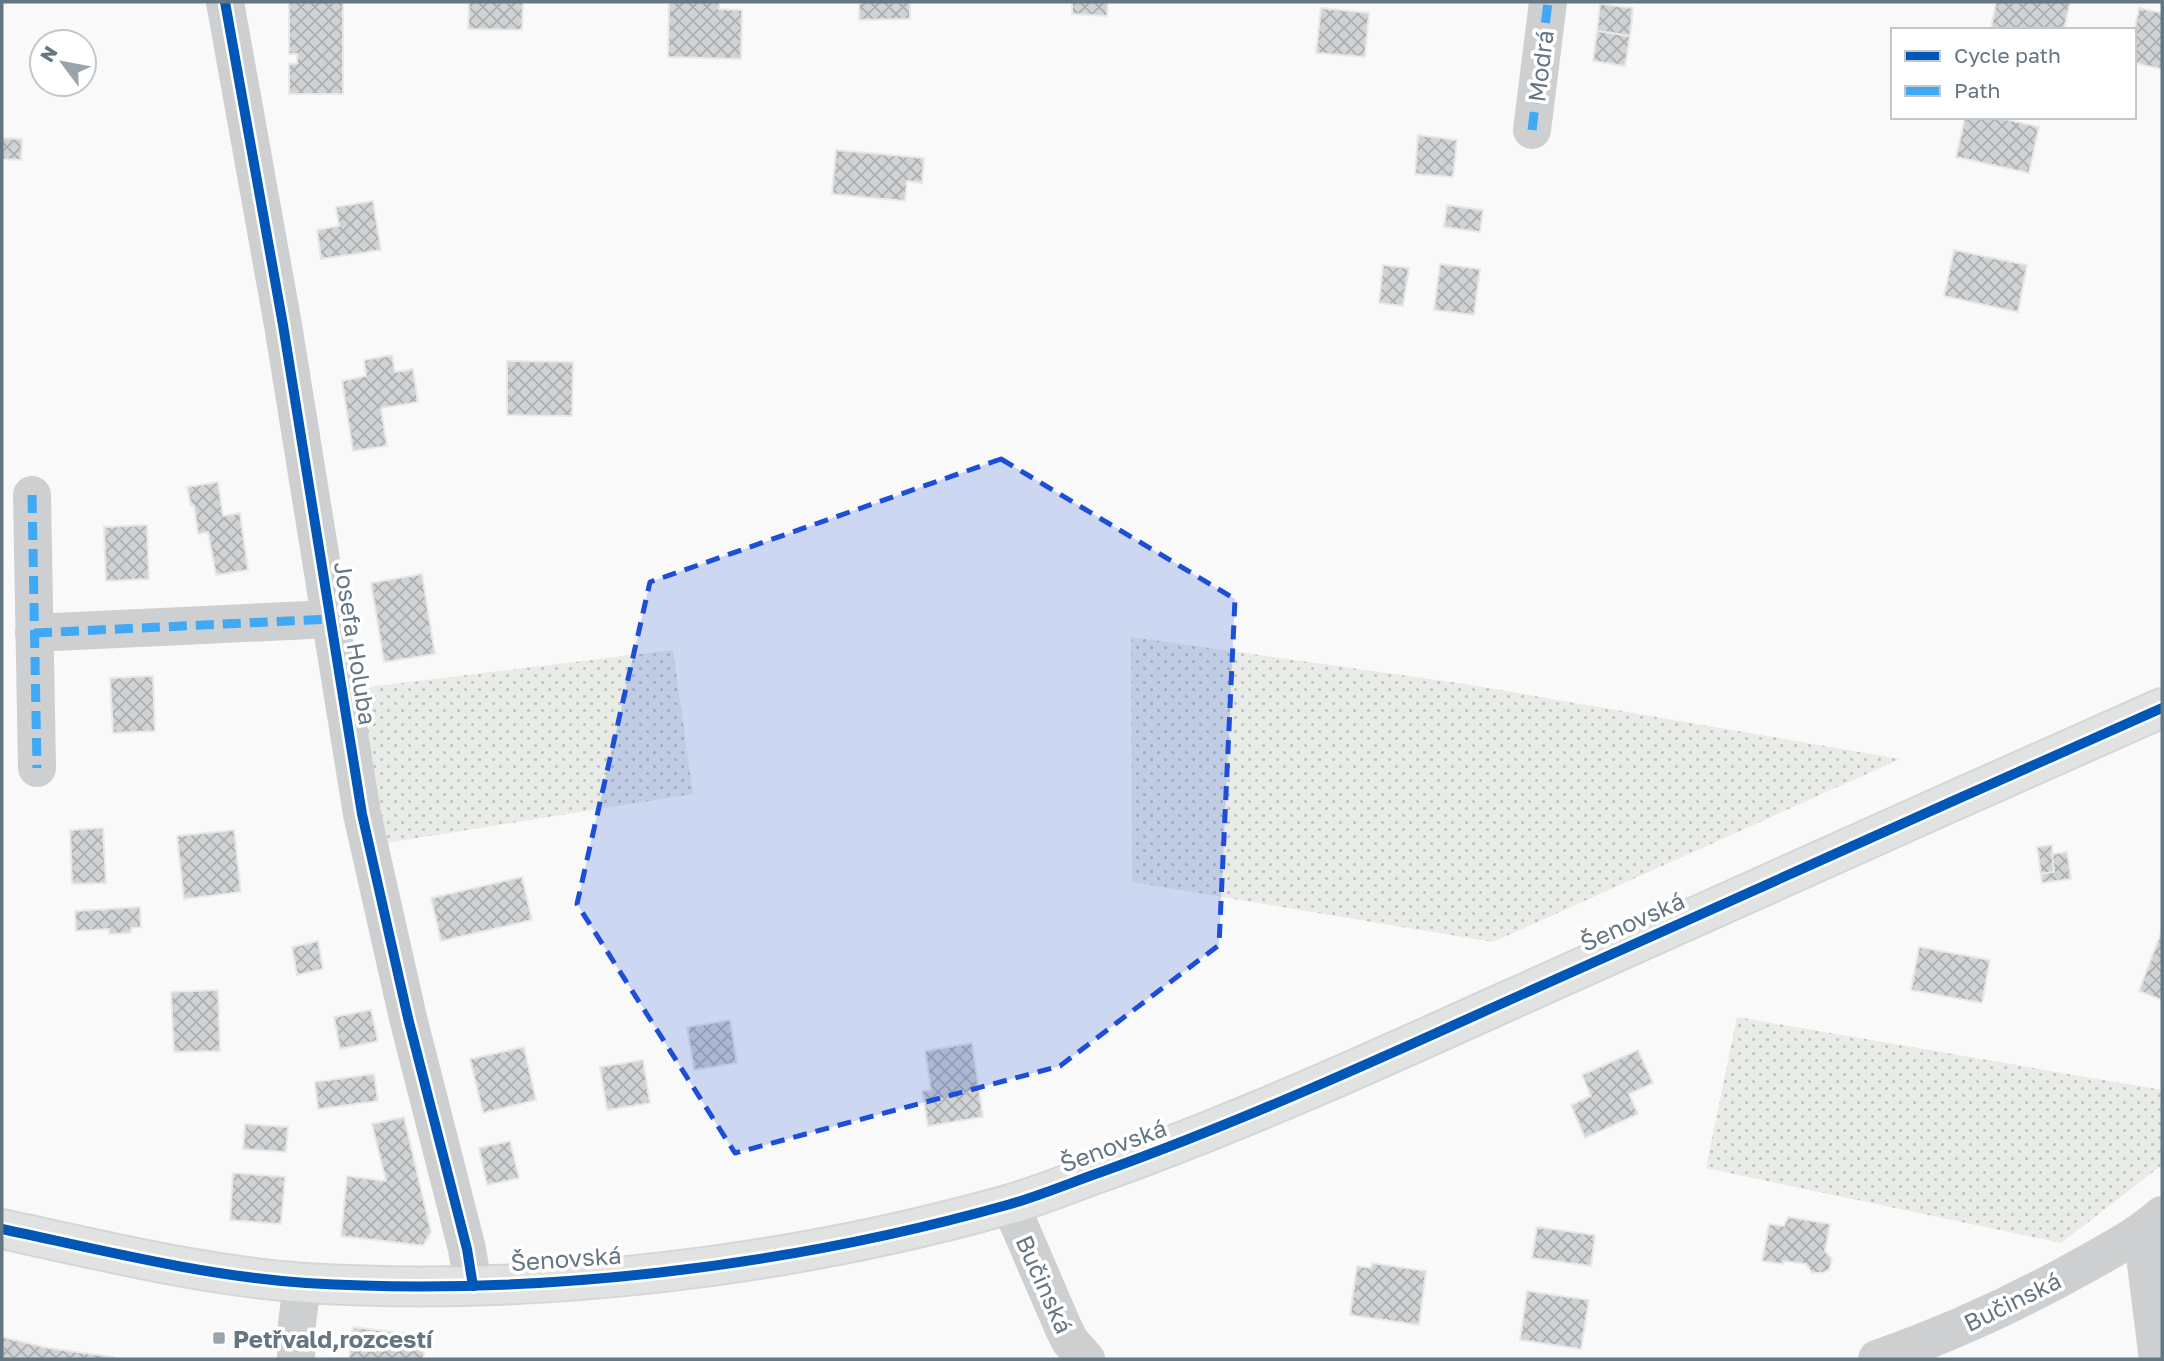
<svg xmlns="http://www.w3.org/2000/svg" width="2164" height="1361" viewBox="0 0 2164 1361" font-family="'Golos Text',sans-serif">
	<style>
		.grass { fill: url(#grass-dots) }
		.building { fill: url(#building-cross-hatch); stroke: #e8e8e8; stroke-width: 2 }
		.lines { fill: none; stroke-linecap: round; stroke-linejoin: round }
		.major-casing { stroke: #d5d6d7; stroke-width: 42 }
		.minor { stroke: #cecfd0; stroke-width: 38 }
		.major { stroke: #e1e2e2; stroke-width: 38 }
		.quiet { stroke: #3fa9f5; stroke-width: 9; stroke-dasharray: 18 9; stroke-linecap: butt }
		.cycleway-casing { stroke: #fff; stroke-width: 15 }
		.cycleway { stroke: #0057b8; stroke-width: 10 }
		.marked { fill: #1d4ed8; fill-opacity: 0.2; stroke: #1d4ed8; stroke-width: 5; stroke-dasharray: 14 9; stroke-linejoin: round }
		.poi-dot { fill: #99a4ac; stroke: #fff; stroke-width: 2.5 }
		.labels { text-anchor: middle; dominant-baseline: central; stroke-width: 7; stroke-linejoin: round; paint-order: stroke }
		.street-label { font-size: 24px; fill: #657683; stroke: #fff }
		.poi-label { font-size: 24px; font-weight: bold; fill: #657683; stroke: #fff; text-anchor: start }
	</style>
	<defs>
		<pattern id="grass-dots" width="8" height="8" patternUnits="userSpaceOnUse" patternTransform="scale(1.75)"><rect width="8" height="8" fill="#e8ebe6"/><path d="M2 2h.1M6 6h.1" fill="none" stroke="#c0c3c0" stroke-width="1.8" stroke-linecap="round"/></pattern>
		<pattern id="building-cross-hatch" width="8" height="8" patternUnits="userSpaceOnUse" patternTransform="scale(1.75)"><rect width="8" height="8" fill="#d0d2d3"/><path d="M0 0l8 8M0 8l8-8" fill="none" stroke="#acafb1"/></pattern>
	</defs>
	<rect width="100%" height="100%" fill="#f9f9f9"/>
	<g class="grass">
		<path d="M1131 637 1465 684 1900 759 1493 942 1132 882Z"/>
		<path d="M673 650 693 794 386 843 360 688Z"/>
		<path d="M1737 1017 2162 1090V1165L2061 1243 1706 1168Z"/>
	</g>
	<g class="building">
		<path d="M289 2H343V94H289V64L297 63V54H289Z"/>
		<path d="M469 2H523L522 30 468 29Z"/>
		<path d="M669 2H719V9L742 10 741 59 668 57Z"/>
		<path d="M859 2H910V19L859 20Z"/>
		<path d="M1072 2H1108L1107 16 1072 14Z"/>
		<path d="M1996 2H2070L2064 30H1996L1991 29Z"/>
		<path d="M1600 4 1633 8 1630 36 1597 31Z"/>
		<path d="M1321 8 1369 13 1365 57 1316 53Z"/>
		<path d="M2139 8 2162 13V69L2134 63V32Z"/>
		<path d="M1597 31 1630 36 1625 66 1593 61Z"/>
		<path d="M1965 117H1996L2039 127 2029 173 1956 157Z"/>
		<path d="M1418 135 1457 140 1453 177 1415 174Z"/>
		<path d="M2 138 22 139 21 160 2 159Z"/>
		<path d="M836 150 924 158 922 183 907 181 905 201 832 194Z"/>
		<path d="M373 201 381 250 321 259 317 230 339 226 336 207Z"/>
		<path d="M1447 205 1483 210 1480 232 1444 227Z"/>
		<path d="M1954 250 2027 265 2018 312 1944 296Z"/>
		<path d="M1440 264 1480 269 1474 315 1434 310Z"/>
		<path d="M1383 265 1409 268 1403 306 1379 303Z"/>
		<path d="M392 355 395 372 413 369 418 402 381 408 387 446 353 451 342 381 366 376 364 360Z"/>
		<path d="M507 361 573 362 572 416 507 415Z"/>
		<path d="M218 482 223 516 240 513 248 570 216 575 208 532 198 534 194 505 191 506 187 487Z"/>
		<path d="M147 525 149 579 106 581 104 527Z"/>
		<path d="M422 574 435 654 384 662 371 583Z"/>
		<path d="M153 676 155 731 113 733 110 678Z"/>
		<path d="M103 828 106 883 72 884 70 830Z"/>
		<path d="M234 830 241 892 184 899 177 836Z"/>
		<path d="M2052 845 2054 872 2041 874 2037 847Z"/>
		<path d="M2067 852 2071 879 2042 883 2041 874 2054 872 2052 854Z"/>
		<path d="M522 877 532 920 441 941 431 898Z"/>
		<path d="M140 907 141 927 131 928V933L109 934V929L76 931 75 911Z"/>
		<path d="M2162 930V1000L2139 991Z"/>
		<path d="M318 941 323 969 297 975 292 947Z"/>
		<path d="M1919 947 1990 960 1982 1003 1911 990Z"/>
		<path d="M218 990 220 1051 174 1052 171 992Z"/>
		<path d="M371 1010 378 1041 340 1049 334 1017Z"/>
		<path d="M730 1020 737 1063 694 1070 687 1027Z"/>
		<path d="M972 1043 983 1117 928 1126 922 1091 931 1090 925 1051Z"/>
		<path d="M524 1047 536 1100 483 1113 470 1059Z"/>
		<path d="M1638 1050 1653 1083 1629 1094 1638 1114 1585 1138 1571 1105 1591 1096 1582 1075Z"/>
		<path d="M643 1060 650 1103 607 1110 600 1067Z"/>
		<path d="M374 1074 378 1101 318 1109 315 1082Z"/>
		<path d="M404 1117 431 1232 423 1245H418L341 1236 347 1176 386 1181 372 1124Z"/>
		<path d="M245 1124 288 1127 286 1152 243 1149Z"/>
		<path d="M510 1141 519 1178 487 1185 479 1148Z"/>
		<path d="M233 1173 285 1177 281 1224 230 1220Z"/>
		<path d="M1788 1217 1830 1224 1825 1251 1832 1259 1829 1270 1822 1273H1812L1806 1264 1784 1261 1783 1264 1762 1261 1769 1224 1784 1226Z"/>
		<path d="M1537 1227 1595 1235 1591 1266 1532 1258Z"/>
		<path d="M1372 1263 1426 1271 1419 1325 1350 1315 1357 1266 1371 1268Z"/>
		<path d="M1527 1291 1589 1300 1581 1349 1520 1340Z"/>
		<path d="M353 1327 426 1336 423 1359H349Z"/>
		<path d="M2 1337 48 1348 114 1357V1359H2Z"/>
	</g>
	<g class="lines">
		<defs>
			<path id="major" d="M2 1229C101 1250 204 1276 306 1283 535 1297 786 1267 1007 1205 1040 1196 1072 1182 1104 1171 1237 1123 1366 1065 1494 1007 1716 907 1939 807 2162 708"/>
		</defs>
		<use href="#major" class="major-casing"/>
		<g class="minor">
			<path d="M225 2 283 325 362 814 408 1018 467 1249 473 1286"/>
			<path d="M1532 130 1548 2"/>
			<path d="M32 495 37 768"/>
			<path d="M34 633 331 619"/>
			<path d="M1010 1204 1063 1327 1070 1341 1086 1359"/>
			<path d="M2142 1232 2158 1359"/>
			<path d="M296 1359 297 1324 302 1282"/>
			<path d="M1877 1359C1949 1334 2019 1302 2086 1264 2113 1249 2139 1235 2162 1215"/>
		</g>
		<use href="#major" class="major"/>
		<g class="quiet">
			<path d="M1532 130 1548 2"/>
			<path d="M32 495 37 768"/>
			<path d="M34 633 331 619"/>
		</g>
		<defs>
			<g id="cycleway">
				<path d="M225 2 283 325 362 814 408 1018 467 1249 473 1286"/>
				<path d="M2 1229C101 1250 204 1276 306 1283 535 1297 786 1267 1007 1205 1040 1196 1072 1182 1104 1171 1237 1123 1366 1065 1494 1007 1716 907 1939 807 2162 708"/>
			</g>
		</defs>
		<use href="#cycleway" class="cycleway-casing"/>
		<use href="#cycleway" class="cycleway"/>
	</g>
	<path class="marked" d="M1001 459 1235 599 1219 945 1060 1066 735 1153 577 904 650 582Z"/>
	<rect class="poi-dot" x="212" y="1331" width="14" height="14" rx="3.5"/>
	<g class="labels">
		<g class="street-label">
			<text transform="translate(1540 66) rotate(-83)">Modrá</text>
			<text transform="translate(356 643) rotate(81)">Josefa Holuba</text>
			<text transform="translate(1632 921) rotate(-24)">Šenovská</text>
			<text transform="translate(1113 1145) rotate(-20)">Šenovská</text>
			<text transform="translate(566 1258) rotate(-4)">Šenovská</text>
			<text transform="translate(1045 1284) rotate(66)">Bučinská</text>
			<text transform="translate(2012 1301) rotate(-26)">Bučinská</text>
		</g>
		<g class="poi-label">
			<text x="233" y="1338">Petřvald,rozcestí</text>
		</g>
	</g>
	<rect width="2164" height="1361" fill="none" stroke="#657683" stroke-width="7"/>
	<rect x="1891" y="28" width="245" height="91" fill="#ffffff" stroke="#c1c8cd" stroke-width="2"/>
	<rect x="1905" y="51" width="35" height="10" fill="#0057b8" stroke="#c1c8cd" stroke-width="2"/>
	<text x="1954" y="63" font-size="21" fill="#657683">Cycle path</text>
	<rect x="1905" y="86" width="35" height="10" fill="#3fa9f5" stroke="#c1c8cd" stroke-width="2"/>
	<text x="1954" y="98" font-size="21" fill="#657683">Path</text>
	<g transform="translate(63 63) rotate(302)"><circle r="33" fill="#ffffff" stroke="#c1c8cd" stroke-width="2"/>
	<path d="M0-5L12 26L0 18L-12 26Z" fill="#99a4ac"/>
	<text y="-10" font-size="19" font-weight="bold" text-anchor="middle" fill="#657683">N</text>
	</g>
</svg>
